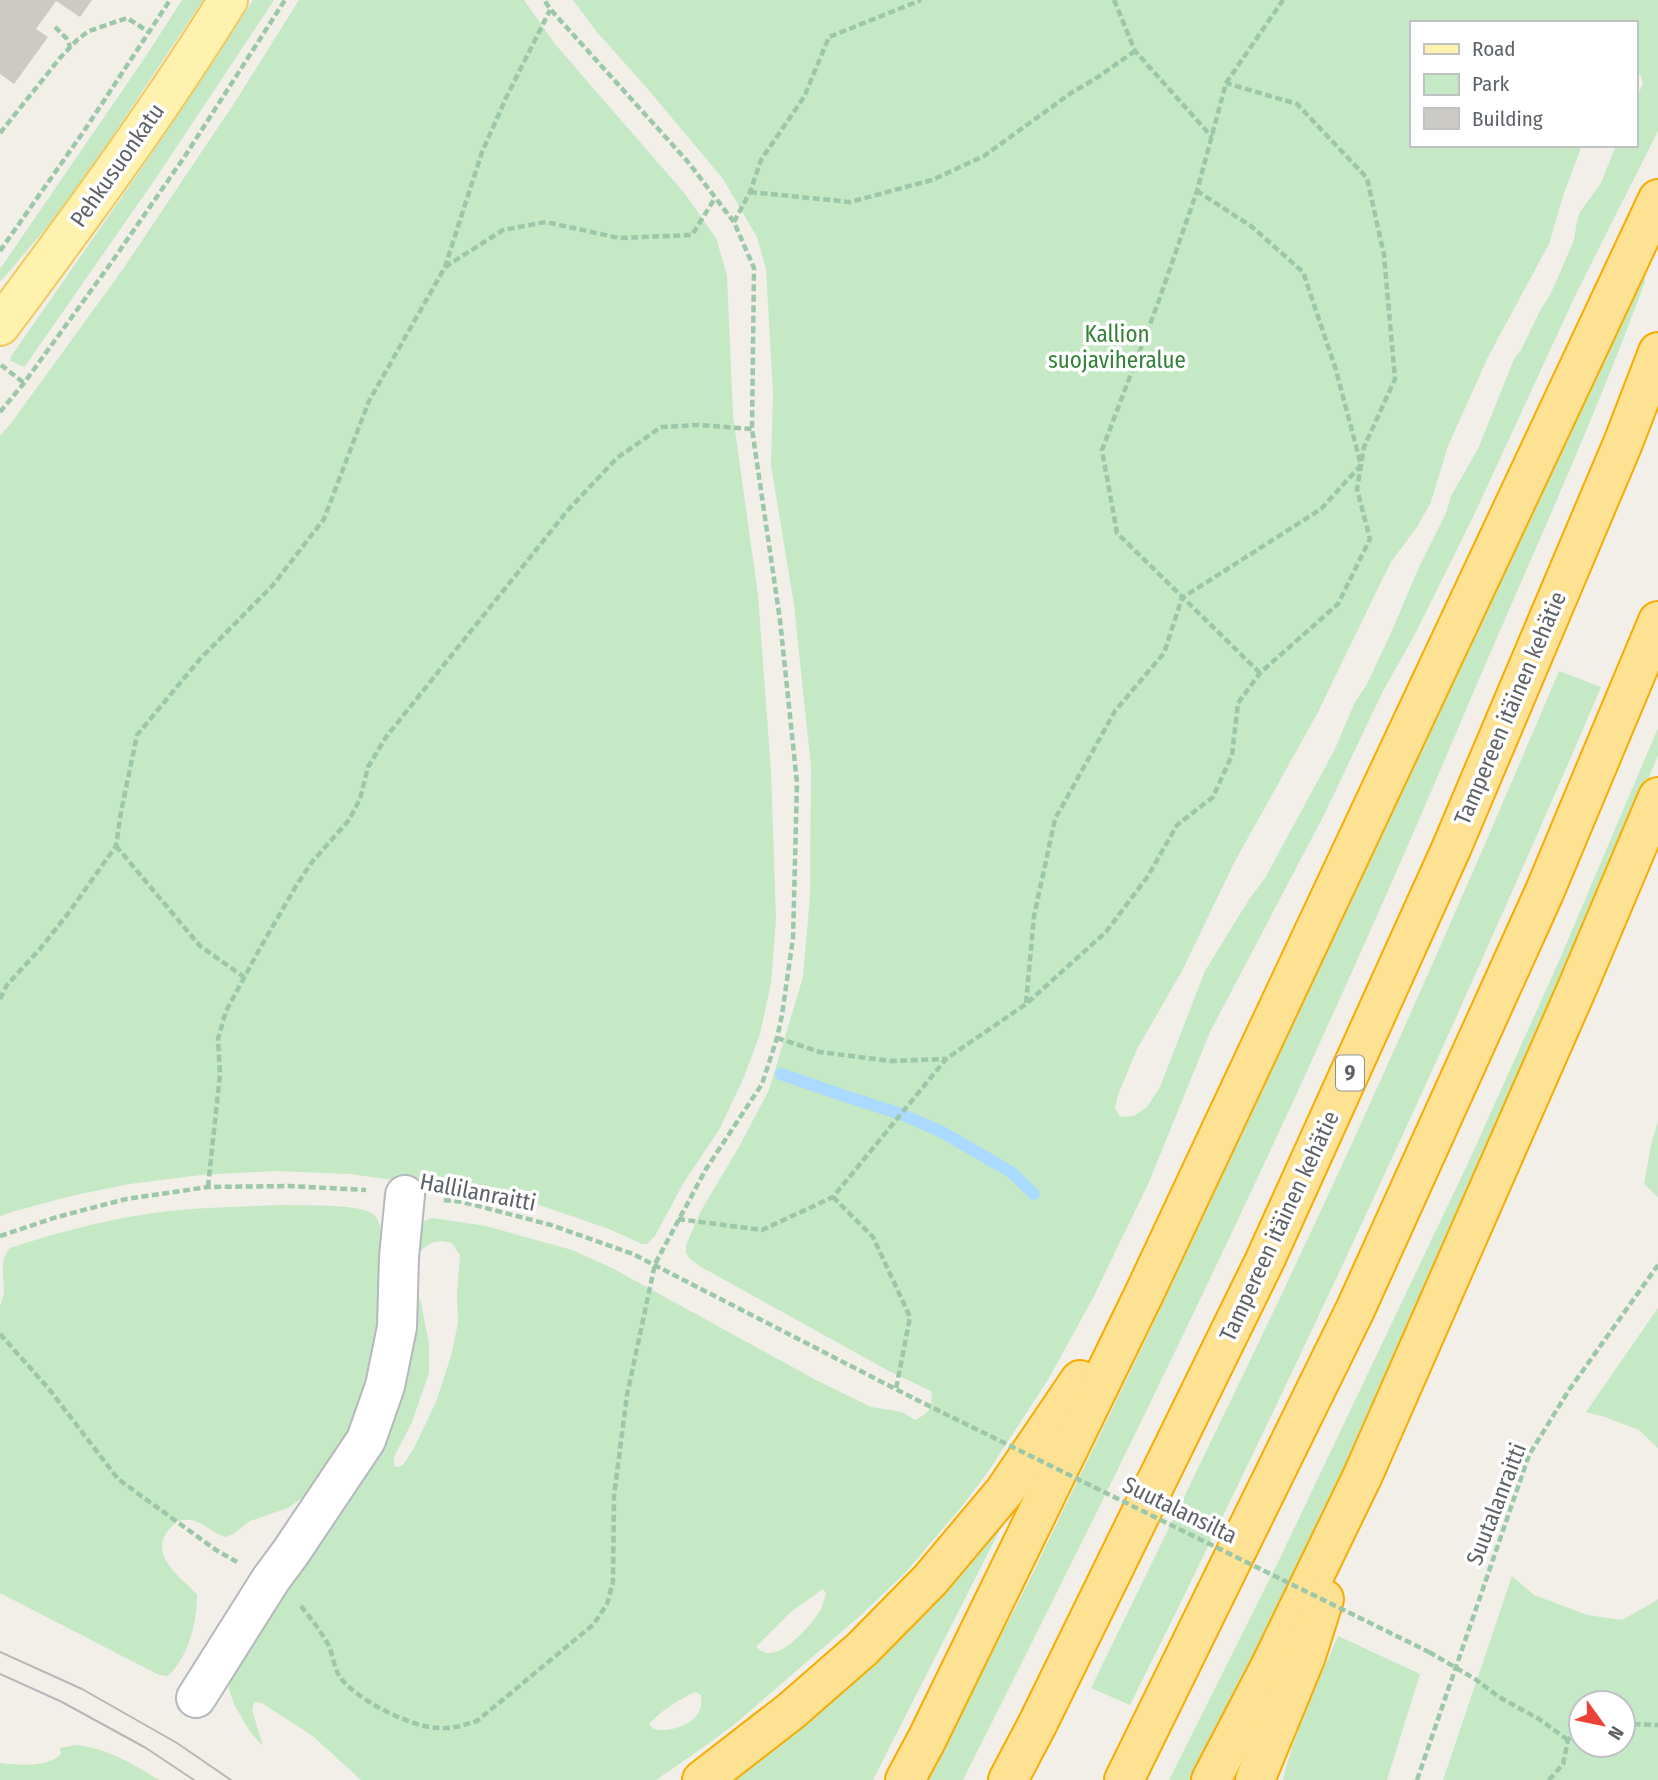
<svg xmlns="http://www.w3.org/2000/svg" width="1658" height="1780" viewBox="0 0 1658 1780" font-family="'Fira Sans Condensed',sans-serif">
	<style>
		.green { fill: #c5e8c5; fill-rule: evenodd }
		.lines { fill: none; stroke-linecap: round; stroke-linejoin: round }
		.stream { stroke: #aadaff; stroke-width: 12 }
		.building { fill: #cccac5 }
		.minor-casing { stroke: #b5b8bc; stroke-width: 42 }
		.major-casing { stroke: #f2c960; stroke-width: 42 }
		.highway-casing { stroke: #f9ab00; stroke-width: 42 }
		.path { stroke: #9cc7a9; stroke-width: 4.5; stroke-dasharray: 7 3.5; stroke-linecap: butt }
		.minor { stroke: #fff; stroke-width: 38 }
		.major { stroke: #fff2af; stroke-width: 38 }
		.highway { stroke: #fde293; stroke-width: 38 }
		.tram { stroke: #b6b7b8; stroke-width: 2 }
		.path-bridge { stroke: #9cc7a9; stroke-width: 4.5; stroke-dasharray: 7 3.5; stroke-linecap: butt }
		.labels { text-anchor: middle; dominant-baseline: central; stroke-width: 7; stroke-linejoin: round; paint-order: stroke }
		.shield { fill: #fff; stroke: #8f9295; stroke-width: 2 }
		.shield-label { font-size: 21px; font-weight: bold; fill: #5f6368 }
		.street-label { font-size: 23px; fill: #5f6368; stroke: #fff }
		.park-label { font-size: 23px; fill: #348238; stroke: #fff }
	</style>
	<rect width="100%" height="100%" fill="#f1efe8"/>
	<g class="green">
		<path d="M182 0H203L86 176 53 220 0 282V269L146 56Z"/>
		<path d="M253 0H274L156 178 30 359 24 367 11 361 10 358 142 168Z"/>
		<path d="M299 0H524L555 44 685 194 716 238 727 275 733 416 758 595 771 771 776 919 771 983 760 1034 744 1077 719 1130 684 1182 655 1236 647 1244H642L609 1229 536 1204 451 1188 350 1174 275 1171 201 1175 129 1184 71 1196 15 1211 0 1216V436L12 422 123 269 235 102Z"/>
		<path d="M573 0H1658V131L1575 296 1474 515 1415 634 1382 693 1325 813 1210 1032 1149 1182 1093 1298 1049 1378 990 1469 963 1505 905 1573 861 1615 736 1723 705 1746 656 1780H361L314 1737 262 1703 254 1702 252 1710 263 1746 250 1732 234 1704 229 1689 231 1677 317 1546 416 1289 421 1303 429 1344V1373L412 1422 394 1457V1466L398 1467 403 1465 414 1448 436 1402 451 1356 458 1323 457 1294 460 1255 452 1243C437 1239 429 1242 419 1253L418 1245 421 1223 426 1220 433 1218 486 1226 572 1250 612 1268 818 1381 871 1407 902 1412 915 1420C929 1413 934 1407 931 1391L889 1371 701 1267 690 1259 686 1253V1245L701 1211 740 1145 769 1090 803 977 810 895 811 767 794 605 771 465 773 393 766 269 757 237 723 179 646 87 597 32ZM1411 23H1635V69L1641 76 1643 83 1635 103V145H1616L1601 183 1580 212 1577 221 1574 240 1551 293 1540 311 1521 350 1514 359 1478 449 1451 496 1446 513 1419 567 1391 633 1367 684 1354 704 1335 749 1265 878 1248 901 1205 971 1160 1087 1147 1107 1134 1116 1120 1117 1115 1108 1118 1095 1137 1049 1182 971 1235 861 1317 714 1381 582 1391 562 1417 527 1431 502 1448 446 1488 357 1549 244 1563 196 1582 145H1411ZM823 1589 826 1593C824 1599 823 1604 821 1609 812 1624 789 1651 771 1653 765 1654 760 1650 756 1647L792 1611ZM695 1692 701 1695C701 1698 702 1702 701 1706 697 1725 669 1733 653 1729L649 1724C662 1710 678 1700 695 1692Z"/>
		<path d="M1642 276 1645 279V282C1595 417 1536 547 1479 679 1433 788 1386 897 1337 1005 1219 1267 1092 1524 963 1780H926L1026 1587 1151 1329Z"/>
		<path d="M1559 671 1601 687C1454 1031 1297 1370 1130 1705L1091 1688C1178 1509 1266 1331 1349 1150 1421 992 1491 832 1559 671Z"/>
		<path d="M1658 728V755L1626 834 1432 1286 1316 1529 1192 1780H1169L1281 1556 1469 1161 1559 961Z"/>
		<path d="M1658 1121V1197L1644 1184 1651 1145Z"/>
		<path d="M281 1205C299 1206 363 1203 374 1215 380 1221 381 1229 382 1236L383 1322 364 1397 345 1435 315 1484 305 1496 288 1508 250 1521 233 1534 225 1537C212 1533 205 1523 191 1520 183 1519 176 1521 171 1527 146 1553 179 1576 197 1594 197 1622 189 1656 168 1676L159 1675 0 1593V1306C2 1300 4 1296 4 1289 3 1274 0 1258 10 1248 53 1234 96 1222 141 1215 187 1207 235 1207 281 1205Z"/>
		<path d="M1658 1308V1448L1639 1430 1605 1417 1586 1412Z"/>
		<path d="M1023 1484 873 1780H731Z"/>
		<path d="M1512 1576 1534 1595 1587 1615 1622 1620 1654 1602 1658 1599V1780H1443ZM1581 1703H1623V1745H1581Z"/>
		<path d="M1338 1636 1420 1674 1387 1780H1283C1294 1731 1318 1683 1338 1636Z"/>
		<path d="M76 1745C107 1748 133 1764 159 1780H0V1763C17 1765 49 1768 61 1754L60 1748Z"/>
	</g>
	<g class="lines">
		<path class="stream" d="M781 1074 845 1096 901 1114 942 1132 1011 1172 1034 1194"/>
	</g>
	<path class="building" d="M0 0H92L80 17 56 1 36 29 48 37 14 84 0 74Z"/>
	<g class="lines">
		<defs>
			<path id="minor" d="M196 1698 271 1579 291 1552 366 1440 385 1386 397 1327 399 1257 405 1195"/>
			<path id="major" d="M0 326C79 220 158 113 228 0"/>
			<g id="highway">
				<path d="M702 1780 791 1711 862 1649 930 1580 1004 1492 1080 1380"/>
				<path d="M905 1780 927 1739 1144 1294 1658 199"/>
				<path d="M1008 1780 1038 1723 1265 1260 1451 849 1623 443 1658 352"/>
				<path d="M1124 1780 1355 1310 1544 893 1658 621"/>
				<path d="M1211 1780 1270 1667 1363 1475 1578 986 1658 797"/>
				<path d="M1255 1780 1306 1656 1324 1599"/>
			</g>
		</defs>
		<use href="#minor" class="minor-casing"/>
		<use href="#major" class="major-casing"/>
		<use href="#highway" class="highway-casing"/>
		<g class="path">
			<path d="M1114 0 1135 51 1212 137"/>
			<path d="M55 27 67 39 70 47"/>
			<path d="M0 133 60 58 78 39 89 31 127 18 149 32"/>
			<path d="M750 192 850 202 932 180 984 156 1071 93 1095 79 1135 51"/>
			<path d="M734 222 750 192 761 160 804 97 829 37 921 0"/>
			<path d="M0 251 84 131 170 0"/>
			<path d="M445 267 503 230 546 222 619 238 692 235 715 198"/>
			<path d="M1 365 24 383"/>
			<path d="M0 412 24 383 111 263 185 156 285 0"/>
			<path d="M1260 673 1117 533 1102 450 1158 303 1197 191 1226 83 1283 0"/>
			<path d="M116 846 200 946 244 977"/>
			<path d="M0 999 7 985 39 950 67 915 116 846 121 812 137 735 200 659 273 585 324 519 369 401 445 267 482 152 506 98 550 10"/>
			<path d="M1026 1003 1034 916 1055 819 1115 711 1164 653 1182 598 1321 509 1361 465 1336 370 1303 272 1251 226 1197 191"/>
			<path d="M777 1038 820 1052 891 1061 945 1059"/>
			<path d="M208 1187 220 1074 218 1039 226 1011 259 950 296 886 312 862 349 820 360 799 368 767 386 737 568 510 617 458 661 427 699 425 752 429"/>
			<path d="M833 1197 873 1237 910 1317 896 1389"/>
			<path d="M444 1200 463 1202 551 1225 633 1254 915 1399"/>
			<path d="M678 1219 762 1230 833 1197 946 1059 1026 1004 1106 932 1148 876 1177 825 1213 797 1232 755 1238 703 1260 673 1338 604 1370 539 1357 489 1364 447 1395 379 1384 255 1367 178 1297 104 1226 83"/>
			<path d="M0 1236 57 1217 126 1199 208 1187 289 1186 366 1190"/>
			<path d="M0 1334 49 1389 118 1479 216 1550 237 1562"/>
			<path d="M301 1606C311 1619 321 1631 329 1646 333 1656 334 1668 340 1677 355 1699 412 1728 439 1728 453 1729 464 1725 477 1721L594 1624 607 1604 613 1582 614 1496 627 1395 655 1264 706 1169 762 1084 777 1038 782 1015 793 938 797 783 780 620 752 429 754 268 734 222 688 162 551 10 544 0"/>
			<path d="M1429 1652 1475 1679 1499 1697 1539 1719 1568 1740"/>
			<path d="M1623 1724 1658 1725"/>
			<path d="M1417 1780 1529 1455 1569 1390 1658 1265"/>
			<path d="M1549 1780 1563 1764 1568 1740 1581 1726"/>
		</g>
		<use href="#minor" class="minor"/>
		<use href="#major" class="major"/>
		<use href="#highway" class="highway"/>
		<g class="tram">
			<path d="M0 1652 82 1689 177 1743 231 1780"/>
			<path d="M0 1674 62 1702 146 1748 194 1780"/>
		</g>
		<path class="path-bridge" d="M915 1399 1429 1652"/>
	</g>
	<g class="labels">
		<rect class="shield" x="1336" y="1055.5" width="28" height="35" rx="5"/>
		<g class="shield-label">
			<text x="1350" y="1073">9</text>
		</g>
		<g class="street-label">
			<text transform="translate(117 165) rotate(-55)">Pehkusuonkatu</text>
			<text transform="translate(1510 708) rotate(-67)">Tampereen itäinen kehätie</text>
			<text transform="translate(478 1192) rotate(11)">Hallilanraitti</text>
			<text transform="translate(1279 1226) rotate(-65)">Tampereen itäinen kehätie</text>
			<text transform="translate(1496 1504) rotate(-69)">Suutalanraitti</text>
			<text transform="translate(1180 1510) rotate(26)">Suutalansilta</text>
		</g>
		<g class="park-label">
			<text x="1117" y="334">Kallion<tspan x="1117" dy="26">suojaviheralue</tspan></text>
		</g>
	</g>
	<rect x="1410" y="21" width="228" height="126" fill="#ffffff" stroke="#bfc1c3" stroke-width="2"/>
	<rect x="1424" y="44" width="35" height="10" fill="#fff2af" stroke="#bfc1c3" stroke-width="2"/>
	<text x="1472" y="56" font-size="21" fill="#5f6368">Road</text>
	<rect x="1424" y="74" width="35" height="21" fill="#c5e8c5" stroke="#bfc1c3" stroke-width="2"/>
	<text x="1472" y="91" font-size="21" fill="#5f6368">Park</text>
	<rect x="1424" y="108" width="35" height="21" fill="#cccac5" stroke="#bfc1c3" stroke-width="2"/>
	<text x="1472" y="126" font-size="21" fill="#5f6368">Building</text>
	<g transform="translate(1602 1724) rotate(123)"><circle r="33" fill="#ffffff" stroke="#bfc1c3" stroke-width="2"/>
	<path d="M0-5L12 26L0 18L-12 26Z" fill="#ea4335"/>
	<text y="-10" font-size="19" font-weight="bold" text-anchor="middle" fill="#5f6368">N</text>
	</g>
</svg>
